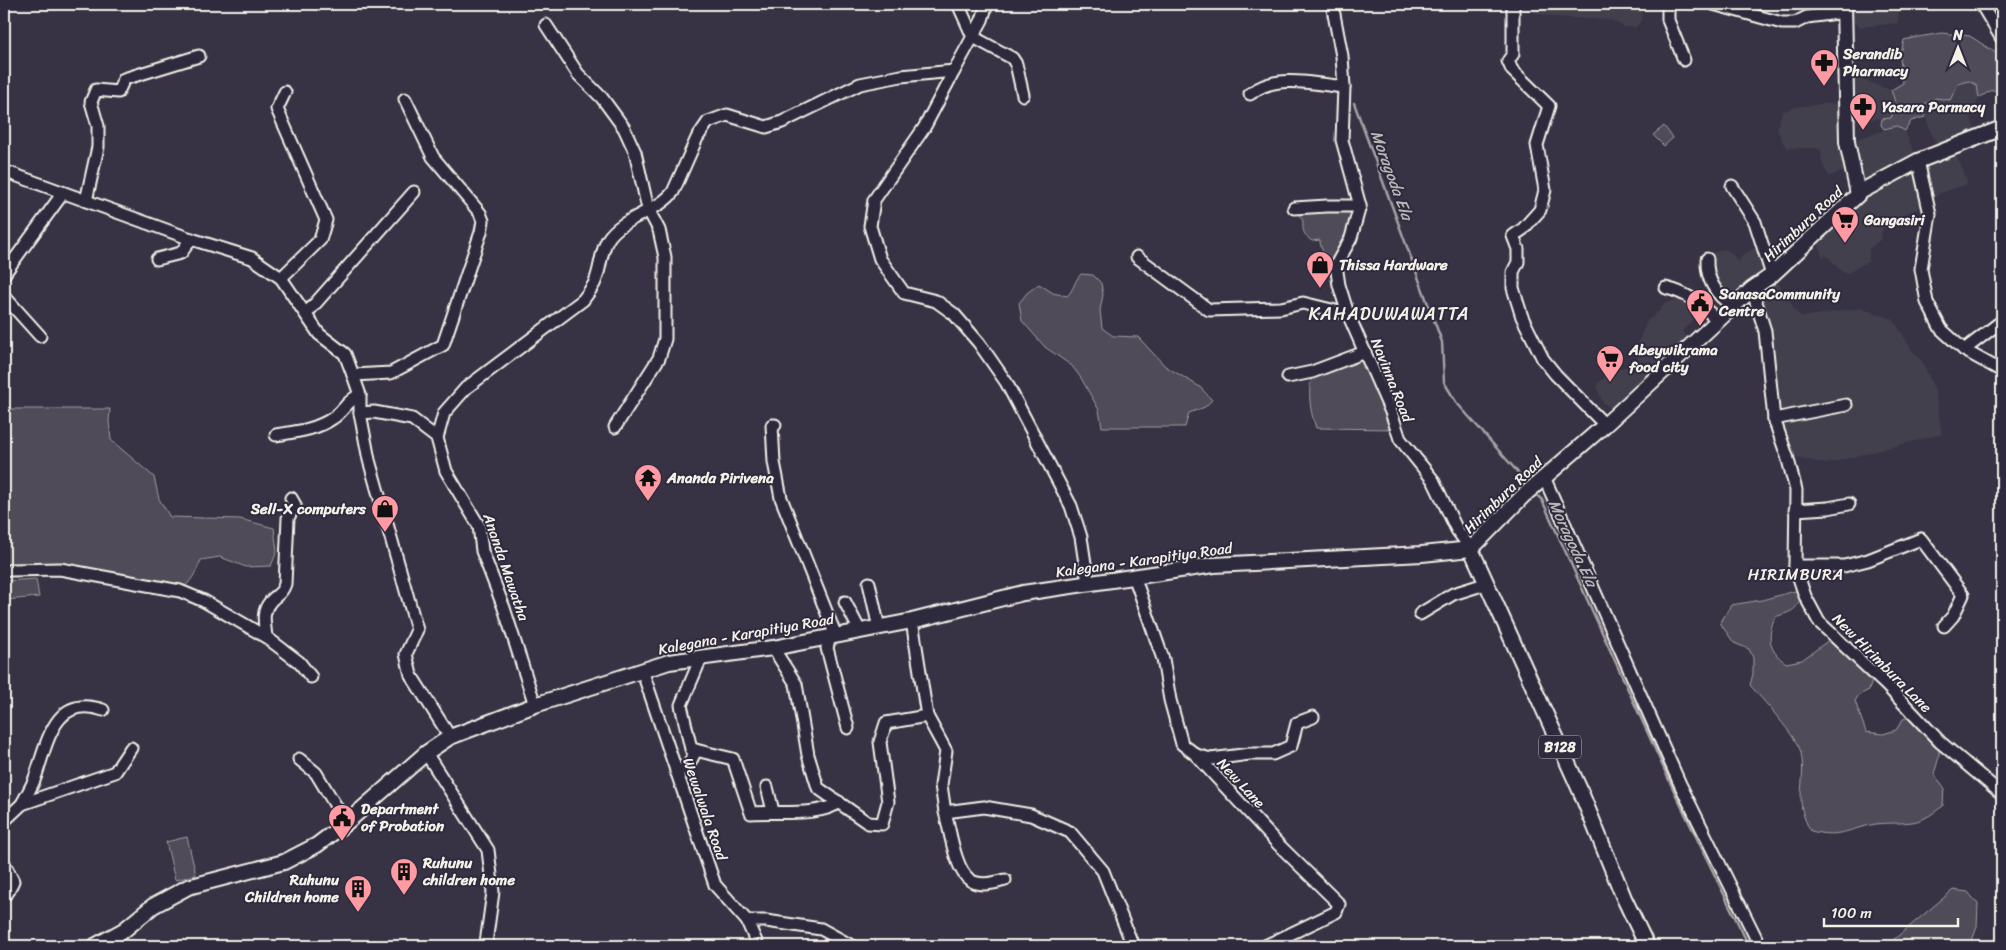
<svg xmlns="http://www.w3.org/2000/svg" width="2006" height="950" viewBox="0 0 2006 950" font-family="Sriracha,sans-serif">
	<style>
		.built { fill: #433f4e }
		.green { fill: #504b59; stroke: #a29ea0 }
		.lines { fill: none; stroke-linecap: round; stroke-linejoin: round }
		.stream { stroke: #a6a2a4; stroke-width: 2.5 }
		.minor-casing { stroke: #f4f1e8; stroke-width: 15 }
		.major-casing { stroke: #f4f1e8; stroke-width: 18 }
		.minor { stroke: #2f2a3d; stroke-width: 11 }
		.major { stroke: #2f2a3d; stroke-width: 14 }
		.labels { text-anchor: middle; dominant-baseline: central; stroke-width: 4; stroke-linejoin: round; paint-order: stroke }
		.shield { fill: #2f2a3d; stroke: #b9b5b5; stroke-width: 1 }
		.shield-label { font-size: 14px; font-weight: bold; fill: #f4f1e8 }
		.poi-label { font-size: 15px; font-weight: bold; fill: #f4f1e8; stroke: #2f2a3d; text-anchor: start }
		.street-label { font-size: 15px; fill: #f4f1e8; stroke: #2f2a3d }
		.water-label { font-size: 16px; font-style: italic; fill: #bab6b5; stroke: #2f2a3d }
		.neighbourhood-label { font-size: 16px; letter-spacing: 1px; fill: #f4f1e8; stroke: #2f2a3d }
		.quarter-label { font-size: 18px; letter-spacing: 1px; fill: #f4f1e8; stroke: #2f2a3d }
	</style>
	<rect width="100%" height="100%" fill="#373244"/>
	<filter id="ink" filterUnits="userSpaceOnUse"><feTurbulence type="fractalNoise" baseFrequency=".02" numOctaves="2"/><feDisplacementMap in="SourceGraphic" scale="10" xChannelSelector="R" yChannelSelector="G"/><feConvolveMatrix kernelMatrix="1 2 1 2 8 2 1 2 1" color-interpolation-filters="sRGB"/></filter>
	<g filter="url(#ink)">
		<g class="built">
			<path d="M1513 4H1641L1642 20 1636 27H1624L1611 20 1553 17 1514 8Z"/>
			<path d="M1873 4H1895L1899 11 1898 23 1860 27 1845 16V12Z"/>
			<path d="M1844 73 1891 90 1896 104 1891 118 1847 121V142L1897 126 1905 131 1918 161 1939 152 1925 117 1923 105 1928 100 1952 94 1958 84 1969 81 1977 85 1979 98 1971 117 1977 136 1952 147 1963 170 1967 182 1966 185 1940 193 1928 204 1902 216 1893 223 1884 224 1880 240 1869 249V261L1848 273 1842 272 1827 256 1822 257 1816 234 1858 194 1851 169 1829 176 1822 164 1821 150 1814 148H1788L1783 143 1777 128 1782 112 1793 107 1845 102Z"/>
			<path d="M1762 244 1772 275 1790 300 1794 310 1802 317 1861 308 1893 319 1912 350 1922 361 1935 391 1942 434 1826 464 1787 456 1752 290 1734 307 1721 298 1707 259 1713 253 1725 249 1732 254 1738 262 1743 254Z"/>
			<path d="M1688 295 1704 307 1682 332 1690 339 1618 412 1603 403 1597 387 1599 382 1613 371 1633 364 1638 359 1636 347 1647 321 1659 311 1664 304Z"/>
		</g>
		<g class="green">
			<path d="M1941 33 1970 36 2002 57V89L1990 91 1979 98 1977 85 1969 81 1958 84 1950 100 1936 98 1923 105 1925 117 1911 121 1905 131 1897 126 1884 129 1881 125 1882 119 1891 118 1896 104 1891 90 1903 83 1900 58 1904 40C1918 36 1928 36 1941 33Z"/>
			<path d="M1664 126 1673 138 1664 146 1653 135Z"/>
			<path d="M1360 206 1336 265C1328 258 1320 252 1320 240L1312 241C1304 235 1302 231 1303 221L1294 208Z"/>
			<path d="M1081 274 1093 275 1101 283 1103 295 1100 310 1102 328 1113 336 1138 337 1165 366 1200 387 1212 400 1205 407 1189 413 1185 427H1102L1099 410 1081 378 1072 366 1045 347 1022 321 1019 303 1027 293 1039 284 1053 293 1067 296C1074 290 1074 281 1081 274Z"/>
			<path d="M1364 352 1396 429 1316 428C1309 408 1308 393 1312 372Z"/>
			<path d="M4 409H110L109 421 111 440 154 477 159 499 170 517 240 519 274 528 277 551 271 566 246 567 220 557 201 560C196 573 191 582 180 591L125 581 4 568Z"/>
			<path d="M36 579 39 597 5 600 4 581Z"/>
			<path d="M1795 591 1801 596C1797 612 1789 612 1775 617 1767 636 1768 651 1786 663L1802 660 1829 640H1834L1873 678 1869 690 1859 695 1855 701 1866 732 1883 734 1896 730 1903 719 1909 717 1939 746V757L1934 774 1944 787 1943 806C1937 810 1930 816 1923 819 1909 825 1891 822 1876 824 1850 828 1840 839 1811 831 1792 801 1807 784 1801 753 1799 739 1760 697 1750 685L1753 674V658L1749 649 1734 643 1720 623 1731 605 1762 600Z"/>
			<path d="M187 837 196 875 175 880 166 842Z"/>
			<path d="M1953 890 1968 892 1978 904 1977 927 1970 946H1886Z"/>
		</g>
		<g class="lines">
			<g class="stream">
				<path d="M1354 103 1442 342 1444 382 1456 402 1529 485"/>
				<path d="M1534 492 1542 500 1675 793 1749 946"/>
			</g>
			<defs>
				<g id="minor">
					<path d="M958 4 973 37 1012 58 1016 64 1023 95"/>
					<path d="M1332 4 1342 56 1344 87 1342 140 1360 206 1351 238 1336 265 1339 285 1348 314 1391 412 1400 439 1433 480 1457 530 1471 549"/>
					<path d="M1513 4V54L1508 61 1512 70 1549 106 1537 145 1545 190 1540 210 1523 229 1513 236 1518 249V262L1513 272V288L1522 317 1543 359 1556 375 1605 425"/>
					<path d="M1668 4V20L1684 60"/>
					<path d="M1713 4 1782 23H1795L1807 17 1845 12"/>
					<path d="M1981 4 2002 39"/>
					<path d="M546 25 578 74 602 98 624 128 635 152 648 209 659 230 665 257V339L659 358 615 427"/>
					<path d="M954 71 924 128 874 200 870 226 880 259 904 293 936 301 954 314 979 343 1006 382 1071 506 1081 537 1088 583"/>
					<path d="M1250 94C1275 73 1314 84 1344 87"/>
					<path d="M1918 161 1930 214 1921 269 1927 302 1941 329 1964 350 2002 371"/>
					<path d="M4 171 191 239 252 258 281 278 319 334 345 354 353 375 360 395V413L369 460 417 630 406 654 411 675 450 737"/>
					<path d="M1732 186 1755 222 1772 275"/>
					<path d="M86 201 98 147V126L91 102 96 90 118 92 124 79 199 56"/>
					<path d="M1294 208 1327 206H1360"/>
					<path d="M1137 257 1209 310 1281 308 1303 303 1348 314"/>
					<path d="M157 259 181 253 191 239"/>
					<path d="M1707 259C1706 280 1717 296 1734 307"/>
					<path d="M4 274 63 193"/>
					<path d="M281 278 320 240 326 220 277 109 285 92"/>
					<path d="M1666 288C1691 294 1700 305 1719 321"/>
					<path d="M1752 289 1765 331 1774 419 1787 456 1796 490 1795 566 1805 596 1819 622 1887 686 1940 742 2002 794"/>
					<path d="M4 296 40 336"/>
					<path d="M306 314 414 192"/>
					<path d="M1964 350 2002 321"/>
					<path d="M353 375 391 373 443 345 481 232 483 221 480 213 433 157 405 99"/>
					<path d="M1288 377 1312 372 1365 352"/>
					<path d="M360 413 374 412 412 419 437 438 446 471 479 526 482 551 504 608 535 705"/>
					<path d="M1774 419 1846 405"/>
					<path d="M775 425H772L774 462 781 498 836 636"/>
					<path d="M276 435C295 432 316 430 333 418 344 411 347 400 360 395"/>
					<path d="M437 438 444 413 466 388 583 300C587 295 591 289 594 284 601 270 600 252 608 239 622 217 658 212 673 192L697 138 708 122 727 115 766 127 782 122 860 84 901 76 954 71 982 20 987 4"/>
					<path d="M1544 477 1680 784 1760 946"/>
					<path d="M1795 510 1828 508 1849 504"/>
					<path d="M1795 566H1844L1868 560 1921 539 1963 595 1953 616 1944 626"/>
					<path d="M11 570 60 569 180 591 204 601 266 637 299 662 311 677"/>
					<path d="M1134 576 1163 659 1170 700 1182 744 1195 754 1278 844 1339 904 1336 912 1265 946"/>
					<path d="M869 583 879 628"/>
					<path d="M845 602 860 631"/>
					<path d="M1420 614 1453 594 1485 584"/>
					<path d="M912 621 927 716"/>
					<path d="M266 637C265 625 261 612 270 602 276 594 281 596 285 584L288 518 295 505 291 498"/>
					<path d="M830 637 827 648 848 728"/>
					<path d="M773 648 796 684 808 755 818 788 868 823 882 824 888 802 880 742 886 723 927 716 946 751 941 785 945 812 984 807 1031 815 1070 832 1103 871 1133 946"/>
					<path d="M701 658 681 705 691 749 733 759 751 813C775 811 821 817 839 802"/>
					<path d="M642 670 715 885 747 921 758 946"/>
					<path d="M426 753 488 850 493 892 486 943 488 946"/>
					<path d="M1196 755 1211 759 1250 754H1273L1291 746 1297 723 1313 717"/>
					<path d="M299 759 316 773 346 823"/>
					<path d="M676 772 688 767 696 750"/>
					<path d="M767 787 773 811"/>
					<path d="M22 804C27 794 33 785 36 775 48 740 55 694 103 710"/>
					<path d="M945 812C950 830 955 870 970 880 980 887 995 883 1005 880"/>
					<path d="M4 821 22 804 115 772 131 748"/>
					<path d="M4 863 13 881 8 892 4 895"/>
					<path d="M747 921H766L821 929 852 946"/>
				</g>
				<g id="major">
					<path d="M1844 4 1847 142 1858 194"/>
					<path d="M1471 549 1523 496 1605 425 1752 289 1772 275 1862 191 1918 161 2002 128"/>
					<path d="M1471 549 1580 790 1624 898 1647 946"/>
					<path d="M95 946 124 930 153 906 188 887 284 862 317 845 346 823 426 753 450 737 535 705 669 662 773 648 912 621 1023 593 1214 565 1422 554 1471 549"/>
				</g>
			</defs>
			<use href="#minor" class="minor-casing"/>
			<use href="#major" class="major-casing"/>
			<use href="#minor" class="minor"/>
			<use href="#major" class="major"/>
		</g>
	</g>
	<defs>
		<symbol id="pharmacy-pin" viewBox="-11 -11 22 30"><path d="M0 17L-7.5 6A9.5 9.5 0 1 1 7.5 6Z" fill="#ff9aa2" stroke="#2f2a3d"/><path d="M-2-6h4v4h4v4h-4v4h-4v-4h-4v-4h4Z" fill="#111"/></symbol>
		<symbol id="supermarket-pin" viewBox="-11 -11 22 30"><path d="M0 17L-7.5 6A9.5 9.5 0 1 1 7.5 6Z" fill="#ff9aa2" stroke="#2f2a3d"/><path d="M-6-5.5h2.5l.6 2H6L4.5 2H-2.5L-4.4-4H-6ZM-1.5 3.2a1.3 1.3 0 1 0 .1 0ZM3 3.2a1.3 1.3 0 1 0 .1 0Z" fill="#111"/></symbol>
		<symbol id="shop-pin" viewBox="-11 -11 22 30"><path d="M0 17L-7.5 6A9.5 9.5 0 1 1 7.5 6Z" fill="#ff9aa2" stroke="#2f2a3d"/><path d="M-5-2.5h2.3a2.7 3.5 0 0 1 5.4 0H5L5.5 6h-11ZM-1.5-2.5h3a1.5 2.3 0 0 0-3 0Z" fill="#111"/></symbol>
		<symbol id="civic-pin" viewBox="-11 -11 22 30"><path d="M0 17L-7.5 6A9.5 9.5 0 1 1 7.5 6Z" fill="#ff9aa2" stroke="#2f2a3d"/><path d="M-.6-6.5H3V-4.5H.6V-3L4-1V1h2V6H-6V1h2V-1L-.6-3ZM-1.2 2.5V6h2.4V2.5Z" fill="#111"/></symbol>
		<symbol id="temple-pin" viewBox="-11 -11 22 30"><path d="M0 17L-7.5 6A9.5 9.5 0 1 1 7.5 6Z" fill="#ff9aa2" stroke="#2f2a3d"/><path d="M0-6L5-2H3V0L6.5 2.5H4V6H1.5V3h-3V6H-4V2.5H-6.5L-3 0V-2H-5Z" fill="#111"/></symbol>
		<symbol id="building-pin" viewBox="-11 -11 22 30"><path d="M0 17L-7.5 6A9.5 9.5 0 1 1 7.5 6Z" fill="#ff9aa2" stroke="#2f2a3d"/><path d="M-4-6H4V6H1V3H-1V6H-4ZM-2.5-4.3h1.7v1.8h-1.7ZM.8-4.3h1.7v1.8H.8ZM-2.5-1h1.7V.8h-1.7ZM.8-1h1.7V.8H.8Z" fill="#111"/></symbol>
	</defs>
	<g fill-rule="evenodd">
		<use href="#pharmacy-pin" x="1808" y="47" width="32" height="43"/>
		<use href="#pharmacy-pin" x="1847" y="91" width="32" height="43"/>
		<use href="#supermarket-pin" x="1829" y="204" width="32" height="43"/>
		<use href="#shop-pin" x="1304" y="249" width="32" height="43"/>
		<use href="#civic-pin" x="1684" y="287" width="32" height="43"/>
		<use href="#supermarket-pin" x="1594" y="343" width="32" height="43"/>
		<use href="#temple-pin" x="632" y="462" width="32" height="43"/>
		<use href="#shop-pin" x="369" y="493" width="32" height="43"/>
		<use href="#civic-pin" x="326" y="802" width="32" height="43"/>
		<use href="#building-pin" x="388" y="856" width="32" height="43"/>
		<use href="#building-pin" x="342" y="873" width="32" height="43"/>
	</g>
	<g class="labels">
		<rect class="shield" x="1539" y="735.5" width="42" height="23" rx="4"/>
		<g class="shield-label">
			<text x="1560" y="747">B128</text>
		</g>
		<g class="poi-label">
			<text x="1843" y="54">Serandib<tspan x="1843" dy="17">Pharmacy</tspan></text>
			<text x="1882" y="107">Yasara Parmacy</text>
			<text x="1864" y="220">Gangasiri</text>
			<text x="1339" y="265">Thissa Hardware</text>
			<text x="1719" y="294">SanasaCommunity<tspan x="1719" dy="17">Centre</tspan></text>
			<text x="1629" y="350">Abeywikrama<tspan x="1629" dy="17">food city</tspan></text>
			<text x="667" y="478">Ananda Pirivena</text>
			<text x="366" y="509" text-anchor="end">Sell-X computers</text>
			<text x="361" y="809">Department<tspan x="361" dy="17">of Probation</tspan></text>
			<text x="423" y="863">Ruhunu<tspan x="423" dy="17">children home</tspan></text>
			<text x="339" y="880" text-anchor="end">Ruhunu<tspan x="339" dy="17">Children home</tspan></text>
		</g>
		<g class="street-label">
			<text transform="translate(1803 224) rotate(-43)">Hirimbura Road</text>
			<text transform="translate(1392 380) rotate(68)">Navinna Road</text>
			<text transform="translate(1503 495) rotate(-44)">Hirimbura Road</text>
			<text transform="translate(1144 560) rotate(-8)">Kalegana - Karapitiya Road</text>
			<text transform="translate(506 567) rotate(71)">Ananda Mawatha</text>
			<text transform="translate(746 634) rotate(-10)">Kalegana - Karapitiya Road</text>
			<text transform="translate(1882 663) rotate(45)">New Hirimbura Lane</text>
			<text transform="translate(1241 783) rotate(47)">New Lane</text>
			<text transform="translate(705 809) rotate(71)">Wewalwala Road</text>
		</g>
		<g class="water-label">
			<text transform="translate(1392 175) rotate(70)">Moragoda Ela</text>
			<text transform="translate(1573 543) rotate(65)">Moragoda Ela</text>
		</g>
		<g class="neighbourhood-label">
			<text x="1796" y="574">HIRIMBURA</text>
		</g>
		<g class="quarter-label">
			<text x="1389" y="314">KAHADUWAWATTA</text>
		</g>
	</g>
	<rect width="2006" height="950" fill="none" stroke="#2f2a3d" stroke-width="20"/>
	<rect x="10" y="10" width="1986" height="930" fill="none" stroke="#f4f1e8" stroke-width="2" filter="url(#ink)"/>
	<g transform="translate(1958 48)" stroke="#2f2a3d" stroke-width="4" paint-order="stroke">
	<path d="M0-4L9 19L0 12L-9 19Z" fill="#f4f1e8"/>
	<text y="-8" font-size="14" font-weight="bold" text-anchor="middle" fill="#f4f1e8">N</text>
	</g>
	<path d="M1824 918v8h134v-8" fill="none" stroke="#f4f1e8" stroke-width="2.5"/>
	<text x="1831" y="918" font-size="15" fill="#f4f1e8" stroke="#2f2a3d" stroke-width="4" paint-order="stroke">100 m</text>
</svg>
